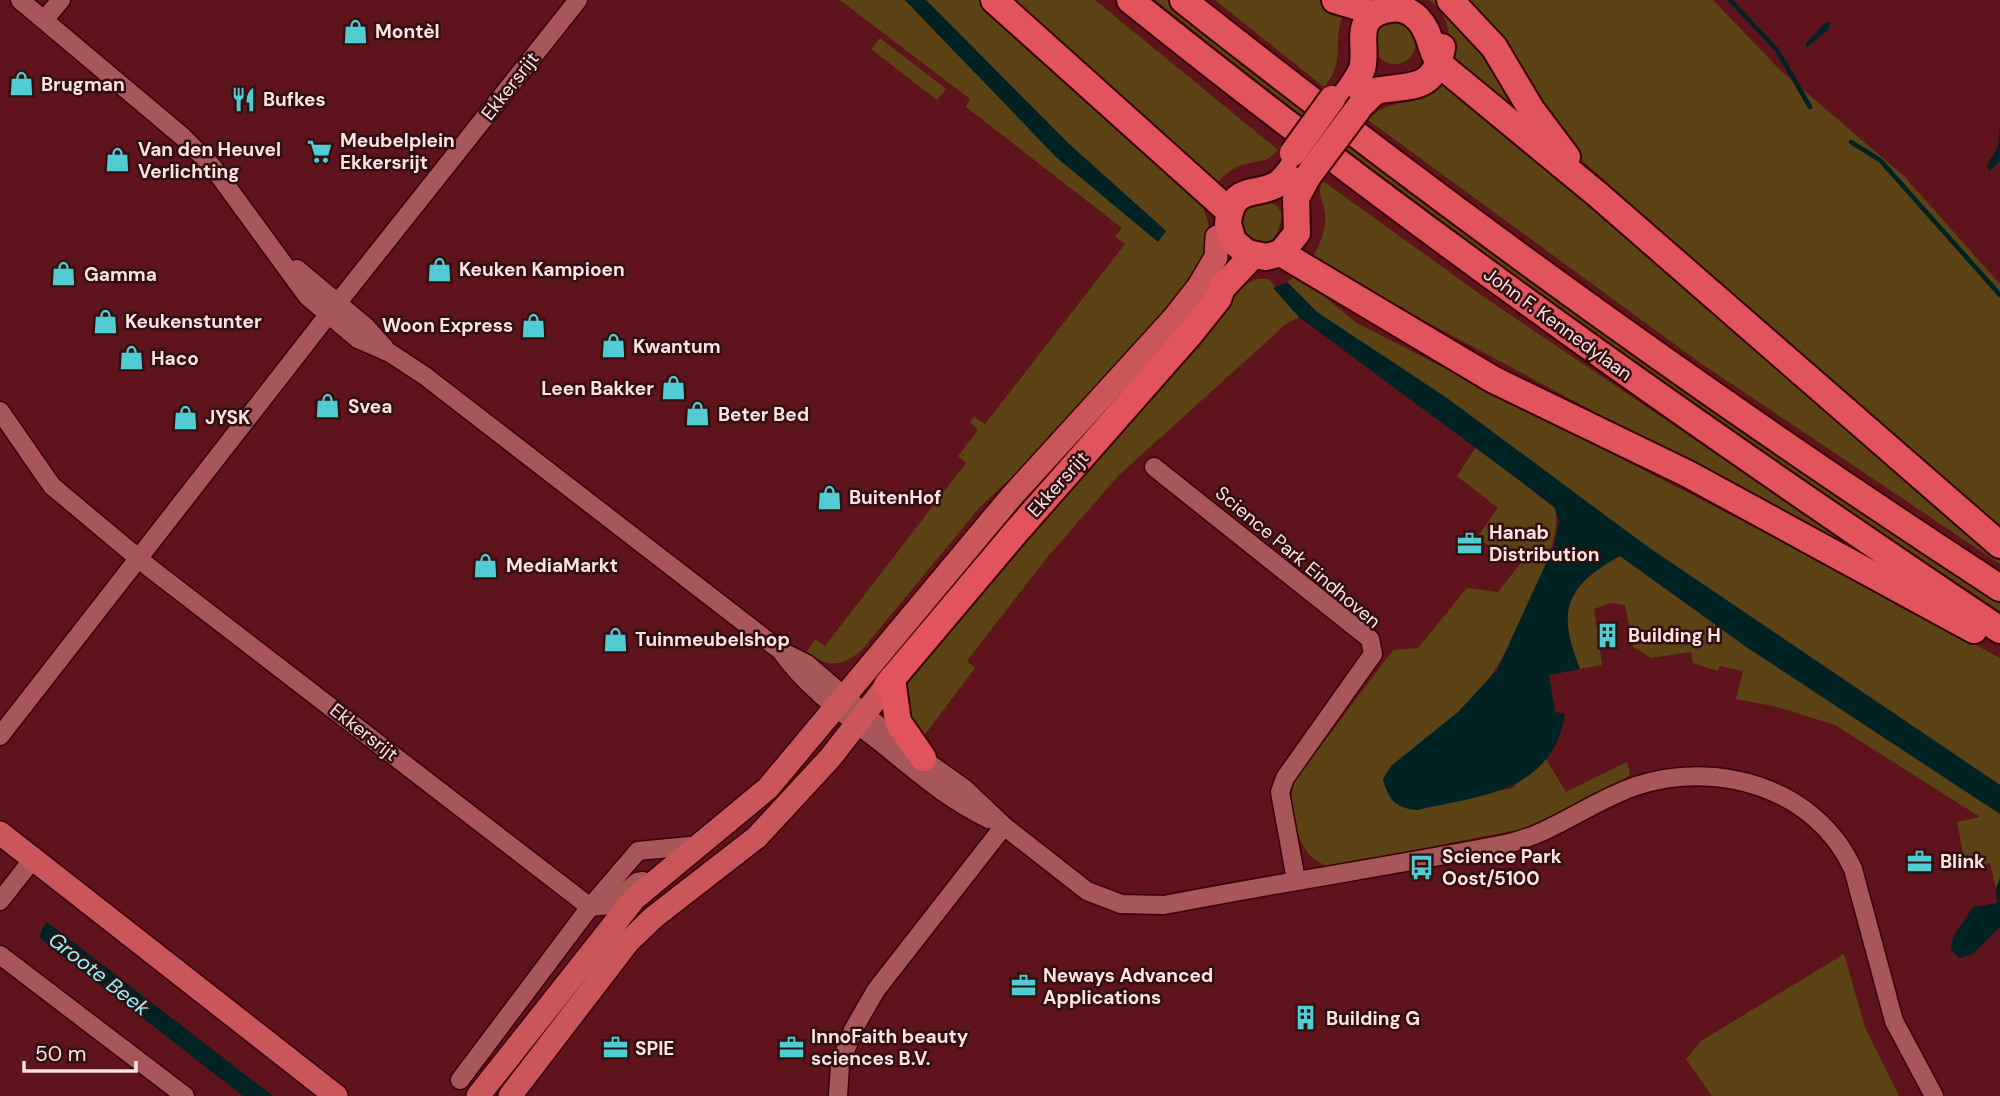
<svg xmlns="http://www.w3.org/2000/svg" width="2000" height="1096" viewBox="0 0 2000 1096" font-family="'DM Sans',sans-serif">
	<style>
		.green { fill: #5b4315 }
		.water { fill: #012223 }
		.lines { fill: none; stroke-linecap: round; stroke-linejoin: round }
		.stream { stroke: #012223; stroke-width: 4.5 }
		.minor-casing { stroke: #3a030a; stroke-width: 21 }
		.major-casing { stroke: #3a030a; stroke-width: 26 }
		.highway-casing { stroke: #3a030a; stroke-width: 30 }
		.minor { stroke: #a85759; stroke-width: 18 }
		.major { stroke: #ca555b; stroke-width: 23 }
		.highway { stroke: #e1545d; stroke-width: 26 }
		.highway-bridge-casing { stroke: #3a030a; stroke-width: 30; stroke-linecap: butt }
		.highway-bridge { stroke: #e1545d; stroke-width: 26 }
		.labels { text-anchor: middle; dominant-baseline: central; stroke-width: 5; stroke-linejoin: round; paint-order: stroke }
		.poi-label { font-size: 19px; font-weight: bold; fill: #fee1e1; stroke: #301011; text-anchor: start }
		.street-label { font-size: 19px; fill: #fee1e1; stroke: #301011 }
		.water-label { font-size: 21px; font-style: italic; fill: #8cf8fe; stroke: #301011 }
	</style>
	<rect width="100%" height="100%" fill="#5f141c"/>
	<g class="green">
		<path d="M840 0H905L954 51 1166 231 1069 144 926 0H980L1197 196C1213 226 1213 239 1202 269L1068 424 979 508 861 651C839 668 829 667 806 652L816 639 825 646 966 463 958 456 978 430 970 423 974 417 985 424 1125 244 1115 237 1122 228 966 107 970 99Z"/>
		<path d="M1010 0H1095L1278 150C1268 164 1256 160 1242 165 1232 168 1225 175 1218 182Z"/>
		<path d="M1155 0H1172L2000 597V611C1710 420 1426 218 1155 0Z"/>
		<path d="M1215 0H1322L1343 15C1332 43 1346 63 1324 87Z"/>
		<path d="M1429 0H1440L1465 23 1552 148 1452 58C1448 34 1451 17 1429 0Z"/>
		<path d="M1460 0H1713L1780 70 1904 176 2000 284V531L1559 140Z"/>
		<circle cx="1395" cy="43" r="21"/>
		<path d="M880 38 946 89 937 100 871 49Z"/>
		<path d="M1443 82 2000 554V564L1699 362 1368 120C1391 94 1414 112 1443 82Z"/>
		<path d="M1323 181 1484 297 1885 568 1371 292 1313 257C1320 243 1327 229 1325 213 1323 200 1316 193 1323 181Z"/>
		<path d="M1267 201 1276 205 1283 214 1275 241 1255 243 1244 234 1241 221 1250 205Z"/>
		<path d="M1294 277 1314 288 1355 322 1823 562 2000 658V785L1648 547 1317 312 1287 282Z"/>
		<path d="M1257 279H1269L1299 317 1286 324 1119 475 1045 560 967 661 975 668 920 741 908 727 905 676 1017 543 1243 285Z"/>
		<path d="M1476 447 1555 508C1566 546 1502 668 1475 697 1450 723 1419 744 1391 766L1417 810 1512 788 1546 759 1566 792 1627 762 1630 774 1622 781 1527 828 1327 867C1321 863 1313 859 1309 854 1295 839 1287 799 1295 780L1393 650 1418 648 1467 588 1498 592 1530 551 1500 547 1496 551 1477 537 1498 508 1457 476Z"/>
		<path d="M1620 556 1748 648 2000 814V878L1996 889 1990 863 1970 867 1969 863H1965L1957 822 1980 817 1835 725 1774 706 1736 699 1743 671 1720 666 1718 671 1693 663 1691 652 1651 658 1633 647 1625 605 1610 603 1594 609 1602 665 1580 669C1557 612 1564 587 1620 556Z"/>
		<path d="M1844 954 1865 1027 1899 1096H1712L1686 1059 1701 1041Z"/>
	</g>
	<g class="water">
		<path d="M905 0H926L1069 144 1166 231 1158 242 1056 157Z"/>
		<path d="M1830 22 1828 30 1806 48V43L1825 23Z"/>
		<path d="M2000 125V161L1989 171 1987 166 1998 146Z"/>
		<path d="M1287 282 1317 312 1447 398 1648 547 2000 785V814L1748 648 1620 556C1564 586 1557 613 1580 669L1549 675 1555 712 1565 714C1553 792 1480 796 1417 810 1396 808 1388 800 1383 779L1391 766 1458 712 1497 670 1554 546 1559 521 1555 508 1531 489 1299 317 1273 288Z"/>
		<path d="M2000 878V927L1973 954 1960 958 1951 950 1953 937 1973 907 1997 903 1996 889Z"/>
		<path d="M47 922 273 1096H243L40 938 41 930Z"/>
	</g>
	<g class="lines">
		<g class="stream">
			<path d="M1730 0 1777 50 1810 107"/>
			<path d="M1851 142 1880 160 2000 295"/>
		</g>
		<defs>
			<g id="minor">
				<path d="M20 0 183 137 212 166 307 296 358 339 390 353 425 376 781 651 807 664 893 738 964 788 1004 826 1087 891 1121 904 1164 905C1277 883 1391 866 1505 844 1551 835 1591 801 1636 786 1717 759 1816 788 1853 869L1894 1021 1934 1096"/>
				<path d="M44 20 61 0"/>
				<path d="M297 269 366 327 385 348"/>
				<path d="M0 411 52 486 150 568 590 907 610 905 637 882 643 881"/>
				<path d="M1154 467 1370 639 1373 654 1285 778 1280 792 1296 880"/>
				<path d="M781 651C807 688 844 714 880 742 916 771 947 799 989 819"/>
				<path d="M0 736 328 315 578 0"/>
				<path d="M0 901 33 859"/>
				<path d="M0 955 185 1096"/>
				<path d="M460 1080 590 907 638 851 700 845"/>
				<path d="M838 1096 840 1065 853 1030 876 990 1004 826"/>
			</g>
			<g id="major">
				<path d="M0 833 336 1096"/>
				<path d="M478 1096 634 899 768 788 1011 497 1173 319 1199 286 1216 257 1217 237"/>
				<path d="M510 1096 628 942 654 917 757 837 830 758 887 685"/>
			</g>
			<g id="highway">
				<path d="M994 0 1230 212"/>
				<path d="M1130 0C1409 224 1702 430 2000 630"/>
				<path d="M1183 0C1446 208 1719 405 2000 588"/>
				<path d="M1335 0 1362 8"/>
				<path d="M1450 0 1494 47 1531 109 1567 157"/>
				<path d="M1338 105C1346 94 1357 82 1362 69 1369 47 1349 15 1391 9 1402 7 1412 12 1419 20 1432 34 1429 52 1443 67L1597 194 2000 545"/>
				<path d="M1361 105 1375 91C1408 84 1435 94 1442 47"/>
				<path d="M1300 157C1294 165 1288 176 1279 183 1258 198 1231 182 1228 224L1233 241 1247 253 1266 257 1281 253 1297 233 1296 198 1308 176"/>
				<path d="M1281 253 1494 380 1688 474 1974 630"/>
				<path d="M892 679 898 722 923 758"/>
				<path d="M887 685 1015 533 1190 334 1218 299 1222 288 1252 256"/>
			</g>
		</defs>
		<use href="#minor" class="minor-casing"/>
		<use href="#major" class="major-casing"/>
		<use href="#highway" class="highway-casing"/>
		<use href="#minor" class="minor"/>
		<use href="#major" class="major"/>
		<use href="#highway" class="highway"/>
		<defs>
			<g id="highway-bridge">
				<path d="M1293 153 1332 99"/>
				<path d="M1308 176 1361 105"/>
			</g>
		</defs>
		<use href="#highway-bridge" class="highway-bridge-casing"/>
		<use href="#highway-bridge" class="highway-bridge"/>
	</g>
	<defs>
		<symbol id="shop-bare" viewBox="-9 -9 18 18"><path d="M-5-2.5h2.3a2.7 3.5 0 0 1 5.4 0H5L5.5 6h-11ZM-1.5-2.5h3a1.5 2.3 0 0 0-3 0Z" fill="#51ccd2" stroke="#301011" stroke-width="2.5" paint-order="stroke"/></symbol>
		<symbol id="restaurant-bare" viewBox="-9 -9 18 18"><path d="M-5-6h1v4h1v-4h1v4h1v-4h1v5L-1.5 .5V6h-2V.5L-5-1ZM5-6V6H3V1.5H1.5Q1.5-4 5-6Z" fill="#51ccd2" stroke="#301011" stroke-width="2.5" paint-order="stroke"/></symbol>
		<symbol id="supermarket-bare" viewBox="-9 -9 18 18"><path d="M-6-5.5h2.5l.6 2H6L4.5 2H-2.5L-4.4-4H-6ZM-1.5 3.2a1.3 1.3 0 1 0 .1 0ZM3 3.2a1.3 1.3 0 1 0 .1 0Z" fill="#51ccd2" stroke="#301011" stroke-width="2.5" paint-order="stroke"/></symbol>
		<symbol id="office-bare" viewBox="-9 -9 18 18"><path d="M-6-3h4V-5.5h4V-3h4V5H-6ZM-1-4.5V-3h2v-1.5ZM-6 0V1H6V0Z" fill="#51ccd2" stroke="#301011" stroke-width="2.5" paint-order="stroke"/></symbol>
		<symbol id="building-bare" viewBox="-9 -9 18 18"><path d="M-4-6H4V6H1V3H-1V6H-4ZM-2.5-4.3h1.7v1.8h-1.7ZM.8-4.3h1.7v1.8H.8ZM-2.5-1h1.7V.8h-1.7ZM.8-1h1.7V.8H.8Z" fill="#51ccd2" stroke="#301011" stroke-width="2.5" paint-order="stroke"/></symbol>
		<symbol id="bus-bare" viewBox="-9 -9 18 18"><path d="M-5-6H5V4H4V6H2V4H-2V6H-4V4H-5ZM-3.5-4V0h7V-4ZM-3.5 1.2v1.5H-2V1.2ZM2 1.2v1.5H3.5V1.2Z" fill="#51ccd2" stroke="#301011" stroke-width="2.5" paint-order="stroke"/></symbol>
	</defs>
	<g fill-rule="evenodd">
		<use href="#shop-bare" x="338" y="14" width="35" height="35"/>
		<use href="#shop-bare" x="4" y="66" width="35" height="35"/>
		<use href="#restaurant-bare" x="226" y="82" width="35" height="35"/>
		<use href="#supermarket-bare" x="302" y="134" width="35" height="35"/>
		<use href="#shop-bare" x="100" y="142" width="35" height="35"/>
		<use href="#shop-bare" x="422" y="252" width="35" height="35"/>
		<use href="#shop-bare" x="46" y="256" width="35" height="35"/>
		<use href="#shop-bare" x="88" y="304" width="35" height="35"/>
		<use href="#shop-bare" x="516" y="308" width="35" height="35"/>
		<use href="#shop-bare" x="596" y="328" width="35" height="35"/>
		<use href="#shop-bare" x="114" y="340" width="35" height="35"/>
		<use href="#shop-bare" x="656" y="370" width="35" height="35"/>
		<use href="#shop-bare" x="310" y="388" width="35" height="35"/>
		<use href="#shop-bare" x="680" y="396" width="35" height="35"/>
		<use href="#shop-bare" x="168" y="400" width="35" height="35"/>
		<use href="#shop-bare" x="812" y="480" width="35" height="35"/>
		<use href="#office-bare" x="1452" y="526" width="35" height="35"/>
		<use href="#shop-bare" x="468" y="548" width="35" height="35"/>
		<use href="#building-bare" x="1590" y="618" width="35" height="35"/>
		<use href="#shop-bare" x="598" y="622" width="35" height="35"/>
		<use href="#office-bare" x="1902" y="844" width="35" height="35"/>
		<use href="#bus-bare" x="1404" y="850" width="35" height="35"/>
		<use href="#office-bare" x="1006" y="968" width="35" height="35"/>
		<use href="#building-bare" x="1288" y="1000" width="35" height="35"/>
		<use href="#office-bare" x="774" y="1030" width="35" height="35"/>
		<use href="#office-bare" x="598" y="1030" width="35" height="35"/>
	</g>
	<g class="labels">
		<g class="poi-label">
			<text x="375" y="31">Montèl</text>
			<text x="41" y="84">Brugman</text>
			<text x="263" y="99">Bufkes</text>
			<text x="340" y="140">Meubelplein<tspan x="340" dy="22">Ekkersrijt</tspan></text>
			<text x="138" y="149">Van den Heuvel<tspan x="138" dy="22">Verlichting</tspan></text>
			<text x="459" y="269">Keuken Kampioen</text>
			<text x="84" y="274">Gamma</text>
			<text x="125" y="321">Keukenstunter</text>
			<text x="513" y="325" text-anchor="end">Woon Express</text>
			<text x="633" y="346">Kwantum</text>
			<text x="151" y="358">Haco</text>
			<text x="654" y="388" text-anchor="end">Leen Bakker</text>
			<text x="348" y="406">Svea</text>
			<text x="718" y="414">Beter Bed</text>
			<text x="205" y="417">JYSK</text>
			<text x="849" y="497">BuitenHof</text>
			<text x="1489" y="532">Hanab<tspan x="1489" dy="22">Distribution</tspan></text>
			<text x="506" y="565">MediaMarkt</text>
			<text x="1628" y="635">Building H</text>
			<text x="635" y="639">Tuinmeubelshop</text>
			<text x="1442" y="856">Science Park<tspan x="1442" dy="22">Oost/5100</tspan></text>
			<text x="1940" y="861">Blink</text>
			<text x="1043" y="975">Neways Advanced<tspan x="1043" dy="22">Applications</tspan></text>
			<text x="1326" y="1018">Building G</text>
			<text x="811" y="1036">InnoFaith beauty<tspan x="811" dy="22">sciences B.V.</tspan></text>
			<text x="635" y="1048">SPIE</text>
		</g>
		<g class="street-label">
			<text transform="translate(510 86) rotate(-52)">Ekkersrijt</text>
			<text transform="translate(1558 324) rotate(36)">John F. Kennedylaan</text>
			<text transform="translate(1058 484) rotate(-48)">Ekkersrijt</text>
			<text transform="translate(1298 557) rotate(40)">Science Park Eindhoven</text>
			<text transform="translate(364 732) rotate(38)">Ekkersrijt</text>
		</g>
		<g class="water-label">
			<text transform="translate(99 974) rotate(38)">Groote Beek</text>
		</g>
	</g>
	<path d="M24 1061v10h112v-10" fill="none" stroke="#fee1e1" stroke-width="3.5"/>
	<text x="35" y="1061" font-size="21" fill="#fee1e1" stroke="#301011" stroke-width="5" paint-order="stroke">50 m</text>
</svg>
